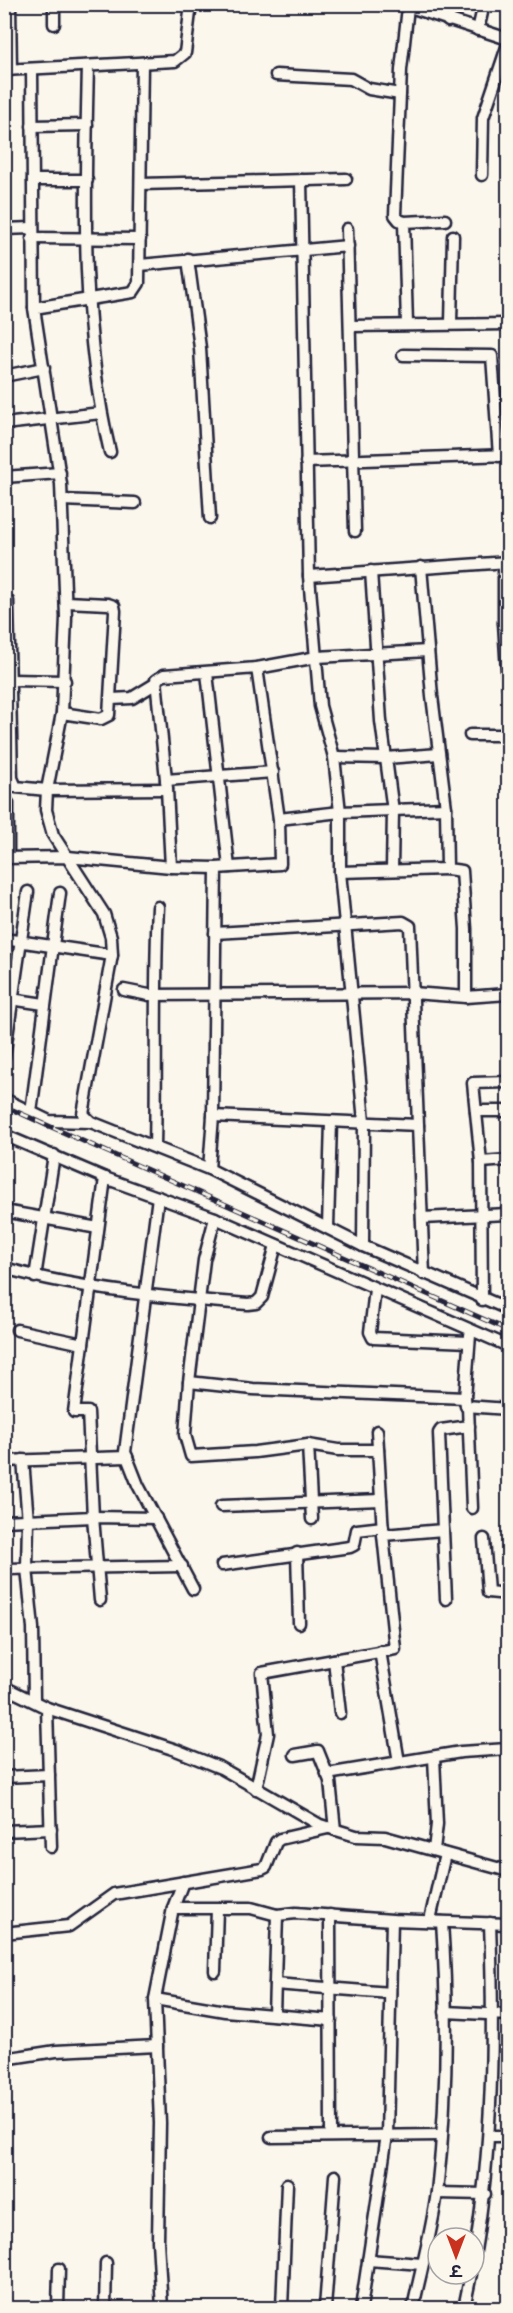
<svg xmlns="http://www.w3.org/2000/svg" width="513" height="2313" viewBox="0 0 513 2313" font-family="'Shantell Sans','Playpen Sans Deva',sans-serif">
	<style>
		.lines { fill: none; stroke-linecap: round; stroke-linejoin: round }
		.street-casing { stroke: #22223b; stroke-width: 15 }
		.street { stroke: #fbf7ec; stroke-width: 10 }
		.rail-casing { stroke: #22223b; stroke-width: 5 }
		.rail { stroke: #fbf7ec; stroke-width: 3; stroke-dasharray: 9; stroke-linecap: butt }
	</style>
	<rect width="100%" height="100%" fill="#fbf7ec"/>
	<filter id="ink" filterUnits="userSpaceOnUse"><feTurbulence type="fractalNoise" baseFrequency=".0167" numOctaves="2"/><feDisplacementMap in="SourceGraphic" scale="12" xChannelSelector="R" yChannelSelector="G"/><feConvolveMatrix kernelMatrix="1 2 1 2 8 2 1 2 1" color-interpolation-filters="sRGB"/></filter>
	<g filter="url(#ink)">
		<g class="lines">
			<defs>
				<g id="street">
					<path d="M10 4 11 70"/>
					<path d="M54 4V24"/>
					<path d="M401 4 508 39"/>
					<path d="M408 7 401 70 395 215 399 220 404 222 445 220"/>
					<path d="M448 21 451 4"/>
					<path d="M478 30 484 4"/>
					<path d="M88 66C85 195 80 326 110 452"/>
					<path d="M32 69 34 308 61 484 66 617 62 713 47 790 46 810 53 835 104 914 111 937 112 955 83 1114 91 1122 209 1169 363 1246 508 1309"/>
					<path d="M4 70 175 61 185 53 191 4"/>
					<path d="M276 75 351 79 369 89 400 94"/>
					<path d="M32 126 87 125"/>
					<path d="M482 175 483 118 508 44"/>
					<path d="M33 180H87"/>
					<path d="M301 180 309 576 320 706 334 757 340 812V872L364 1121 363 1246"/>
					<path d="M141 184 346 179"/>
					<path d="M404 222 407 324"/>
					<path d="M4 229 32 228"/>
					<path d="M347 229 355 531"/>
					<path d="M32 238 140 239"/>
					<path d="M188 259 200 348 210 518"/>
					<path d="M140 265 348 246"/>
					<path d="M34 308 133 292 139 283 142 63"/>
					<path d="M451 323 453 236"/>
					<path d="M351 326 508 324"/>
					<path d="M403 355 492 356 499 456"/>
					<path d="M4 376 44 368"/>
					<path d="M4 424 101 413"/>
					<path d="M306 462 508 455"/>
					<path d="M4 477 60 473"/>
					<path d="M62 500 135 503"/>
					<path d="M504 563V623"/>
					<path d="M421 567 432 696 446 808 447 869 462 871 466 929V997"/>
					<path d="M371 571 381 721 393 811 392 870"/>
					<path d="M309 576 508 562"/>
					<path d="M8 601 12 778 16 787 47 790 167 789"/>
					<path d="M508 623H504L508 688"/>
					<path d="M257 668 317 657 428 651"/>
					<path d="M207 673 229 867"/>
					<path d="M10 680 65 681"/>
					<path d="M111 699 132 698 155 684"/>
					<path d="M62 713 101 719 109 715 115 611 114 606 108 604 66 602"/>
					<path d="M470 735H508"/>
					<path d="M334 757 386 758 439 754"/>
					<path d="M166 780 273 772"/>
					<path d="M8 803V858"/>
					<path d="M279 819 340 812 446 808"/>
					<path d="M4 858 68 857 171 867 216 868"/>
					<path d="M171 867 167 789 156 680 164 675 257 668 279 819 280 864 216 868 213 1116 209 1169"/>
					<path d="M340 872 447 869"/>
					<path d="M215 933 403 922 410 926 424 1274"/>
					<path d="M4 939 112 955"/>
					<path d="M124 990 149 995 413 993 466 997 508 994"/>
					<path d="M4 998 44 1004"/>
					<path d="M4 1057 28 892"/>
					<path d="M4 1099 49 1121 91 1122"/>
					<path d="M476 1111H508"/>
					<path d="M31 1112 60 893"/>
					<path d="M213 1116 418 1125"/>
					<path d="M4 1135 105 1178 215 1218 508 1346"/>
					<path d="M155 1146C157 1066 154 987 158 907"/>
					<path d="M481 1162 508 1160"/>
					<path d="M158 1197 125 1452 138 1485 193 1589"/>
					<path d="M4 1211 98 1228"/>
					<path d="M215 1218 204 1260 189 1382 185 1435 191 1456 255 1452 308 1445 338 1450H378"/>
					<path d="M422 1218 508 1214"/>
					<path d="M328 1227 331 1122"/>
					<path d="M4 1268C83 1290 167 1298 248 1304L256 1303 262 1297 276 1245"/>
					<path d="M35 1277 54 1155"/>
					<path d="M375 1289 370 1332 373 1338 469 1342"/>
					<path d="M482 1300 481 1162 473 1083 508 1082"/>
					<path d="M17 1330 83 1344"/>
					<path d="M470 1335 465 1398 466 1406 508 1409"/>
					<path d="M189 1382 253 1389 465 1398"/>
					<path d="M468 1407 472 1508"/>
					<path d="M377 1431 383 1533"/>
					<path d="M308 1445 312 1519"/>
					<path d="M23 1460 28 1521 27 1568 33 1628 34 1700"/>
					<path d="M4 1461 127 1457"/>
					<path d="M221 1506 381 1500"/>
					<path d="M4 1521 93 1517 88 1412H74L105 1178"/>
					<path d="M443 1530 446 1599"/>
					<path d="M484 1539 488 1592 508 1594"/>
					<path d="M297 1553 299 1623"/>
					<path d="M222 1565 350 1547 354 1545 357 1530 383 1527"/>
					<path d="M4 1569 182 1566"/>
					<path d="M100 1600 93 1517 156 1518"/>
					<path d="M380 1651 399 1762"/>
					<path d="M334 1660 340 1713"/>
					<path d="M4 1687 47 1708 176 1750 221 1768 320 1825 356 1836 385 1837 508 1871"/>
					<path d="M47 1708 51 1847"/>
					<path d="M295 1755 318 1751 330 1781 335 1830"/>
					<path d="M327 1774 461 1752 508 1749"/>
					<path d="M4 1777 49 1775"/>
					<path d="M256 1789 268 1734 262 1673 395 1649 383 1535 443 1530 439 1433 441 1430 469 1426"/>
					<path d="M4 1831 51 1829"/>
					<path d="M434 1850 437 1824 434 1757"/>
					<path d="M173 1908H251L277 1915 296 1913 392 1920 508 1924"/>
					<path d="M330 1915 331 2134"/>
					<path d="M430 1920 445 1854"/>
					<path d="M4 1933 69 1926 114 1894 262 1869 266 1867 276 1842 280 1839 328 1828"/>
					<path d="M215 1971 217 1909"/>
					<path d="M275 1984 390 1993"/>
					<path d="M155 1999 225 2011 331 2020"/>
					<path d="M445 2012 508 2015"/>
					<path d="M274 2015 277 1915"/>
					<path d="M4 2059 56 2051 157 2046"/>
					<path d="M489 2136H508"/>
					<path d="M271 2137 441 2135"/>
					<path d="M437 2193 485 2194"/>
					<path d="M474 2257C493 2146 494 2035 490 1923"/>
					<path d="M368 2260 422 2264"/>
					<path d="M58 2308 59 2269"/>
					<path d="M105 2308 106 2263"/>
					<path d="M162 2308 158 2241 160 2123 155 1999 173 1908 183 1882"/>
					<path d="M282 2308 287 2184"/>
					<path d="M325 2308 335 2176"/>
					<path d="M361 2308 387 2135 392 1920"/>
					<path d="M413 2308C421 2270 432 2231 437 2192 447 2104 448 2009 442 1922"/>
					<path d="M464 2308 471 2274"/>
				</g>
			</defs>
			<use href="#street" class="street-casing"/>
			<use href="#street" class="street"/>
			<defs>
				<path id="rail" d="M4 1106 508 1330"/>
			</defs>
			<use href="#rail" class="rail-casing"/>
			<use href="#rail" class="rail"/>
		</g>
	</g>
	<rect width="513" height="2313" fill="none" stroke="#fbf7ec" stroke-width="24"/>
	<rect x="12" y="12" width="489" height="2289" fill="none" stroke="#22223b" stroke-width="2" filter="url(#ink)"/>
	<g transform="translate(456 2256) rotate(180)"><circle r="28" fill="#fbf7ec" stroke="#a4a2a5" stroke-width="1.5"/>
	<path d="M0-4.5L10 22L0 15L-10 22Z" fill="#c8321e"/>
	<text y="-9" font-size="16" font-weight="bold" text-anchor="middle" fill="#22223b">उ</text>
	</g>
</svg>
